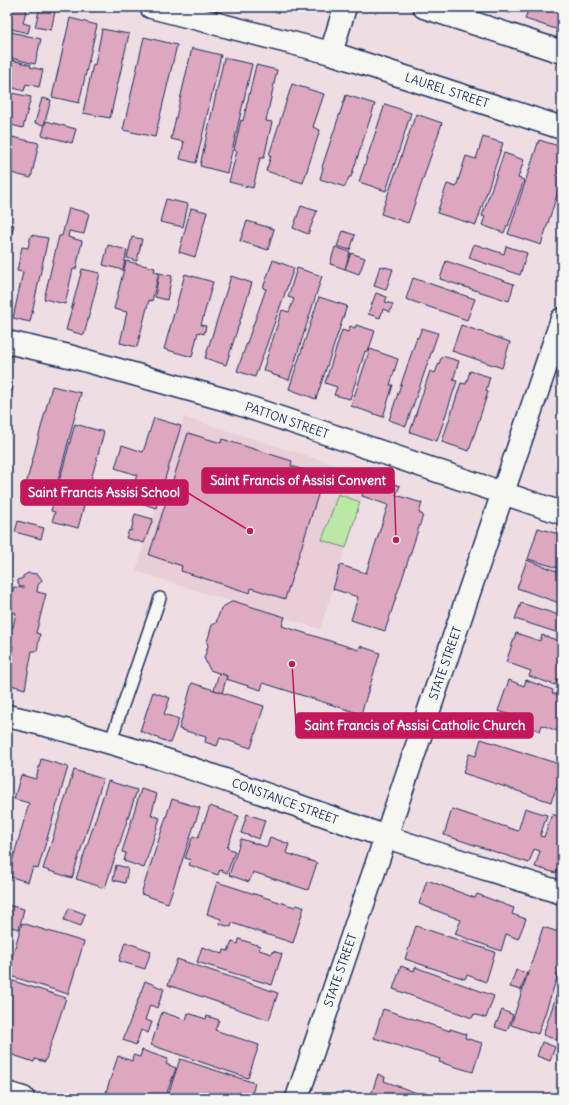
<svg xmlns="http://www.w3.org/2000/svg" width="569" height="1105" viewBox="0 0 569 1105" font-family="Delius,sans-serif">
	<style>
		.built { fill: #e9ced8 }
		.green { fill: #bce8a5; stroke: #6c8c82 }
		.building { fill: #dda7bf; stroke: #1b2f5e }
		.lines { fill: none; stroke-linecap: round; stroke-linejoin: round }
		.service-casing { stroke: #1b2f5e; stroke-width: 14 }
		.minor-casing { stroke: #1b2f5e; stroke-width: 25 }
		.tertiary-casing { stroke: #1b2f5e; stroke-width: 25 }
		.service { stroke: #f6f6f2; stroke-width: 11 }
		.minor { stroke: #f6f6f2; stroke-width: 22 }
		.tertiary { stroke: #f6f6f2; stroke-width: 22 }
		.labels { text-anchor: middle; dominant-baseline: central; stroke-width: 3; stroke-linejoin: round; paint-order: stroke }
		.street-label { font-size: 12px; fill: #1b2f5e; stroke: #f6f6f2 }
		.leader { fill: none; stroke: #c2185b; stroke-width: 1.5 }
		.callout-dot { fill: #c2185b; stroke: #f6f6f2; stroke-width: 1.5 }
		.callout { fill: #c2185b; stroke: #c2185b; stroke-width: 1.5 }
		.callout-label { font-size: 13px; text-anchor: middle; font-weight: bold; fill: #fff }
	</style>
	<rect width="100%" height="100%" fill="#eedee3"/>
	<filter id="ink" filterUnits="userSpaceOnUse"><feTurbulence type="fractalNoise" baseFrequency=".025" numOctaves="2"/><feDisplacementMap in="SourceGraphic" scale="8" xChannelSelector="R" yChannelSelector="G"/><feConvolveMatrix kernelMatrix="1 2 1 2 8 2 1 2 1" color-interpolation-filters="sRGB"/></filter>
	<g filter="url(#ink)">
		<path class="built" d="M184 417 369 475 320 629 204 593 136 571Z"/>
		<path class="green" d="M338 494 360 502 346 548 322 540Z"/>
		<g class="building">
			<path d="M7 7H27L23 23 30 25 28 33 7 28Z"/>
			<path d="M40 7H56L51 30 35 27Z"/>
			<path d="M494 7H512L510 13Z"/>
			<path d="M529 7H562V31L525 19Z"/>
			<path d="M70 18 97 25 79 103 52 97Z"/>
			<path d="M102 29 129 34 110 118 83 113 93 64 95 65Z"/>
			<path d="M7 31 41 39 35 64 7 57Z"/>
			<path d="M144 37 177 45 155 137 123 130Z"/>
			<path d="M192 48 221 55 196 163 180 159 184 142 171 139Z"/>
			<path d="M224 58 252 64 227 173 200 166Z"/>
			<path d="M7 59 31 65 30 67 43 70 39 87 26 84 24 91 7 86Z"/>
			<path d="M256 65 277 70 266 121 272 122 264 158H260L253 188 229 182 237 151 234 150 241 120 243 121Z"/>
			<path d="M292 84 324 94 313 127 320 130 303 183 266 171 271 156 269 155Z"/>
			<path d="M7 92 31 97 23 128 7 124Z"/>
			<path d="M346 95 375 104 351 177H349L345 187 320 179 323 168 322 167Z"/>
			<path d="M42 98 51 100 44 125 35 123Z"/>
			<path d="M385 104 411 113 386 191 359 182Z"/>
			<path d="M416 114 442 123 408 223 381 214Z"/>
			<path d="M46 121 76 129 72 143 42 135Z"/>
			<path d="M7 136 39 143 31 178 7 172Z"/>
			<path d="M483 137 503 143 476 225 437 213 447 184 456 187 466 156 476 159Z"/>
			<path d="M539 140 562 147V179L541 245 508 234Z"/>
			<path d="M504 153 524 160 518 178 524 180 508 226 507 225 504 233 482 225 485 217 482 216Z"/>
			<path d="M166 199 188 204 183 227 160 222Z"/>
			<path d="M301 206 317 211 308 234 293 228Z"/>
			<path d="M69 208 89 213 84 234 69 231 68 237 82 241 76 269H73L65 304 44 299 59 236H62Z"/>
			<path d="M191 208 207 212 195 257 179 252Z"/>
			<path d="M247 221 274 229 268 250 240 241Z"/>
			<path d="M7 223 14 225 7 252Z"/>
			<path d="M343 231 355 235 350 250 337 246Z"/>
			<path d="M31 235 48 238 30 322 13 318 23 272 17 271 22 247 28 248Z"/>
			<path d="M132 237 142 239 137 261 127 258Z"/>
			<path d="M474 244 504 254 506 246 527 253 520 275 469 258Z"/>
			<path d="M108 245 127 250 123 270 103 265Z"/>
			<path d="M335 247 350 252 345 269 330 264Z"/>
			<path d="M351 253 365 258 359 274 345 269Z"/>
			<path d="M273 260 294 268 255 377 237 371 266 289 263 288Z"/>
			<path d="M126 261 155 268 154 271 159 273 152 301 149 300 137 347 120 343 127 312 114 309Z"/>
			<path d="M446 261 514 284 509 301 440 279Z"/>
			<path d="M380 266 393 269 386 290 374 286Z"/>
			<path d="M297 268 322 276 289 380 271 374V373L263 370 282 310 289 312 294 299 288 297Z"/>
			<path d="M82 269 100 273 84 335 66 330Z"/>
			<path d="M159 273 172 276 167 300 155 297Z"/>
			<path d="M185 274 213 282 201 325 206 326 204 334 198 332 192 357 164 349Z"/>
			<path d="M231 276 252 283 226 365 205 358Z"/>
			<path d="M413 278 475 299 467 320 406 299Z"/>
			<path d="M376 293 387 297 385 302 393 304 390 312 383 309 380 318 368 314Z"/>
			<path d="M319 297 347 306 316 399 289 389Z"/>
			<path d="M356 325 375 331 368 352 365 351 350 399 334 395 337 387 325 383 342 330 348 332 350 326 355 328Z"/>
			<path d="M461 325 510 342 502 368 452 351Z"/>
			<path d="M422 328 438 333 406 426 389 420 417 337 418 338Z"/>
			<path d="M370 349 398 359 390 385H393L383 417 351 406Z"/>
			<path d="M442 356 459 361 453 380 457 381 437 441 410 432 430 371 435 373Z"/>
			<path d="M470 371 490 377 486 391 488 392 469 451 442 442 461 383 466 384Z"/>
			<path d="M7 380 10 381 9 386 13 387 7 415Z"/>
			<path d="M52 386 81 393 54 496 25 488Z"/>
			<path d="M154 418 181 426 156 508 129 499 137 475 115 468 122 445 143 452Z"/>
			<path d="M75 424 104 432 78 528 52 521 55 512 51 511Z"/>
			<path d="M188 433 221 443 222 439 292 461 291 466 324 476 285 599 251 588 250 593 181 571 182 566 149 555Z"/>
			<path d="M369 475 400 486 396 495 422 503 419 513 423 515 385 631 351 620 358 597 333 589 340 565 366 573 388 505 362 496Z"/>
			<path d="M135 514 153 519 144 543 126 538 129 530 131 531Z"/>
			<path d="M18 521 44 528 41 539 15 532Z"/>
			<path d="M538 528 562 535V569L528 559Z"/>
			<path d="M527 560 562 573V604L517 588Z"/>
			<path d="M28 573 38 574 42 580 38 585 37 592 46 594 36 633 40 634 37 651H32L25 689 7 684 11 664 10 663 13 646 7 645V638L9 627H13L16 613 8 611 14 587 24 588V587H20L18 583V580L23 578V576Z"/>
			<path d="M233 601 285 617 282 626 359 650 360 646 380 653 361 714 263 683 261 690 226 679 227 676 210 670 204 658 208 646 207 642 212 625 216 623 221 608Z"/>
			<path d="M521 603 562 616V634L515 619Z"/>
			<path d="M516 633 540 641 542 635 562 642V681L557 680 555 685 529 676 531 671 506 662Z"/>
			<path d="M219 673 227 676 222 693 214 690Z"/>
			<path d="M509 680 524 686 526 680 553 690 552 693 562 697V717L557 731 542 725 540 731 513 721 514 720 507 717 508 714 498 711Z"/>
			<path d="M192 683 264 706 251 748 220 738 217 746 205 742 206 737 179 729Z"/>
			<path d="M153 692 170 698 164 714 179 719 170 743 140 731Z"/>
			<path d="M481 739 562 765V782L559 781 551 802 463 773 469 754 476 756Z"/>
			<path d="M41 759 68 767 38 869 33 867 28 882 8 876 29 803 14 799 21 775 36 779Z"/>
			<path d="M74 770 103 779 72 878 43 869Z"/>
			<path d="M108 781 137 790 105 888 76 879Z"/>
			<path d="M141 789 157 794 151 815 160 818 144 868 124 861 126 853 122 852Z"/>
			<path d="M172 799 200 808 168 903 141 894Z"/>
			<path d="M210 806 239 816 227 848 235 851 227 873 220 870 218 875 189 865 191 860 185 858 193 836 198 838Z"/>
			<path d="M525 808 547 815 540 836 544 837 552 814 562 818V845L559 854 562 855 556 873 535 867 540 851 534 849 529 863 444 835 452 809 518 831Z"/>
			<path d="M247 814 265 820 259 839 241 833Z"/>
			<path d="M270 837 289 844 286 853 317 863 308 890 253 872 249 882 229 875 241 839 267 847Z"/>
			<path d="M116 865 128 868 125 883 113 880Z"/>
			<path d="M427 880 475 898 477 894 514 908 512 914 526 919 518 939 506 934 501 951 455 934 461 920 419 904Z"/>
			<path d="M217 882 295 907 296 905 304 907 293 943 232 923 231 927 220 924 221 919 207 914Z"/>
			<path d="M7 905 24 909 19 929 7 926Z"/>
			<path d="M69 908 85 914 81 926 64 920Z"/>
			<path d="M22 923 84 942 68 994 7 975Z"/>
			<path d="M416 926 495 952 486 982 467 975 465 979 405 959Z"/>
			<path d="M543 927 562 933V963L538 1034 511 1025Z"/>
			<path d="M239 939 260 946 259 950 272 954 273 951 282 954 272 985 197 962 202 947 223 954 224 950 228 951 232 942 238 944Z"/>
			<path d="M125 942 151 951 145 969 119 961Z"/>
			<path d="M177 959 278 993 269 1020 168 985Z"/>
			<path d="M401 966 414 971 415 967 494 996 486 1018 474 1014 472 1018 393 989Z"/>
			<path d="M516 970 527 973 521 990 510 987Z"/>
			<path d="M7 979 66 998 45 1062 35 1059 34 1062 7 1053Z"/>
			<path d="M562 979V1042L543 1035Z"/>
			<path d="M145 981 164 989 157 1008 150 1005 145 1020 152 1022 148 1033 141 1030 136 1045 123 1040Z"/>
			<path d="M383 1009 450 1031V1029L466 1034 465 1038 482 1043 473 1072 439 1062 440 1059 374 1038Z"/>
			<path d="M502 1010 513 1015 507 1031 495 1027Z"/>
			<path d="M162 1012 186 1020 188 1013 206 1019 207 1016 219 1020 215 1030 259 1045 248 1078 151 1045Z"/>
			<path d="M542 1042 555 1047 550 1061 537 1056Z"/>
			<path d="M142 1050 168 1059 166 1064 176 1068 165 1098H108L110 1093 106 1092 118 1056 132 1061 133 1055 140 1057Z"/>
			<path d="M180 1059 255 1083 251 1098H167Z"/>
			<path d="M378 1074 385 1077 384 1081 425 1096 424 1098H370Z"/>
		</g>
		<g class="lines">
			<defs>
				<path id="service" d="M110 743 160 598"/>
				<g id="minor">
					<path d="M151 7 331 53 562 128"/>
					<path d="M424 7 562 52"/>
					<path d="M331 53 345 7"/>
					<path d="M7 342 69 356 230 401 562 513"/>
					<path d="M7 716C136 744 259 793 384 836 443 856 503 874 562 893"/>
					<path d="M297 1098C384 838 475 579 562 319"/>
				</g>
				<path id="tertiary" d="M7 1093 23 1098"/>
			</defs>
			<use href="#service" class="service-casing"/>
			<use href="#minor" class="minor-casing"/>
			<use href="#tertiary" class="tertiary-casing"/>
			<use href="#service" class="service"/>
			<use href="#minor" class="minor"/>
			<use href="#tertiary" class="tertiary"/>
		</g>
	</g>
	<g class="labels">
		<g class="street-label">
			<text transform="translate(447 90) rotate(18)">LAUREL STREET</text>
			<text transform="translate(287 420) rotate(19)">PATTON STREET</text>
			<text transform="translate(445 663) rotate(-71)">STATE STREET</text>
			<text transform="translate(285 801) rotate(20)">CONSTANCE STREET</text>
			<text transform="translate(340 970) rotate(-71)">STATE STREET</text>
		</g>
	</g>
	<path class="leader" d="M396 540L394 480M250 531L188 493M292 664L296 725"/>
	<g class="callout-dot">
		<circle cx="396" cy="540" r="4"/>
		<circle cx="250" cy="531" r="4"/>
		<circle cx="292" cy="664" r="4"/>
	</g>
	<g class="callout">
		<rect x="202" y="468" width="192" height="25" rx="4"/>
		<rect x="21" y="480" width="167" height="25" rx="4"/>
		<rect x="296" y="713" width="237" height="25" rx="4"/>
	</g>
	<g class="callout-label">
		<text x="298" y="485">Saint Francis of Assisi Convent</text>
		<text x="104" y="497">Saint Francis Assisi School</text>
		<text x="415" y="730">Saint Francis of Assisi Catholic Church</text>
	</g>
	<rect width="569" height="1105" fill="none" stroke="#f6f6f2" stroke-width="24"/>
	<rect x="12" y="12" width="545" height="1081" fill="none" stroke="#1b2f5e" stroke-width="1.5" filter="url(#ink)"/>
</svg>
